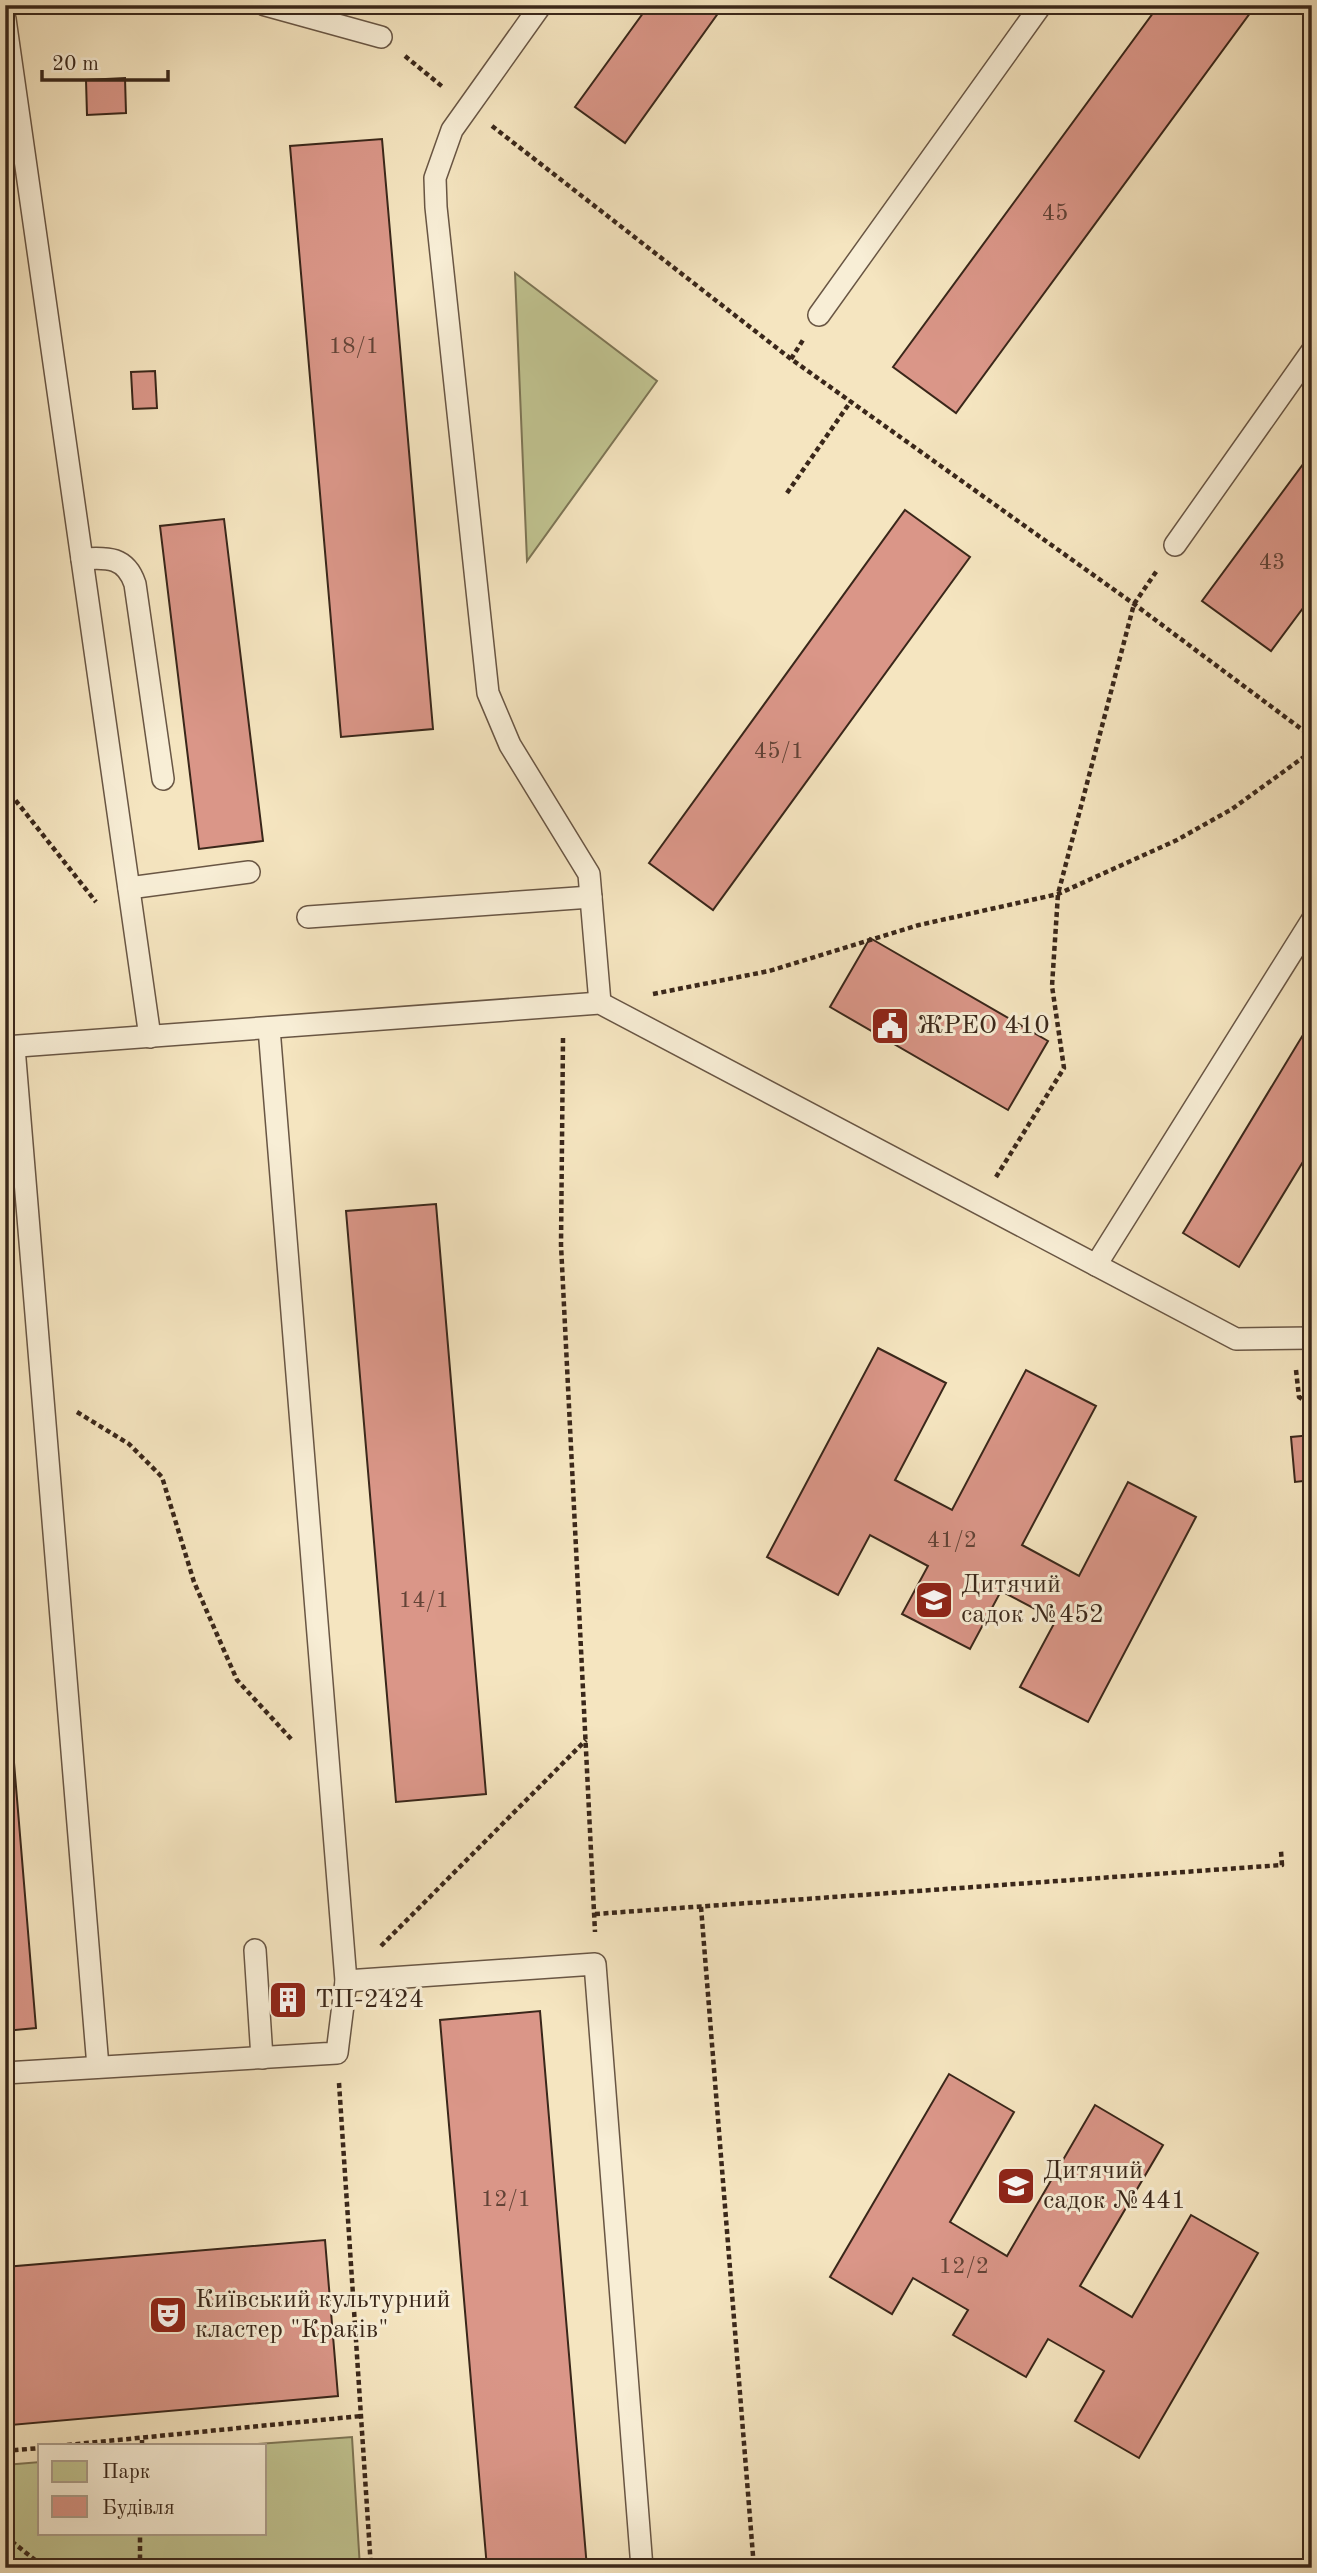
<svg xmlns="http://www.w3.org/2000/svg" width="1317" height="2573" viewBox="0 0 1317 2573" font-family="'Old Standard TT',serif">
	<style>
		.green { fill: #c0c390; stroke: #7d7555; stroke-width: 2 }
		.building { fill: #da9688; stroke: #3a271a; stroke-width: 2 }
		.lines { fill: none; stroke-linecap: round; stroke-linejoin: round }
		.service-casing { stroke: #695644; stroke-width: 24 }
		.path { stroke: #3a271a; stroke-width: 4.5; stroke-dasharray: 5 3.5; stroke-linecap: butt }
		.service { stroke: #f8eed6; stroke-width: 21 }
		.labels { text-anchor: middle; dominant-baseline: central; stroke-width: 6; stroke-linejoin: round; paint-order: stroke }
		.number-label { font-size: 23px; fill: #624336 }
		.poi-label { font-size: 26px; fill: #3a271a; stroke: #f8eed6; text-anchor: start }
	</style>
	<rect width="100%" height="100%" fill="#f5e5c0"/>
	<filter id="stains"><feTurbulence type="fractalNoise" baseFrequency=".00286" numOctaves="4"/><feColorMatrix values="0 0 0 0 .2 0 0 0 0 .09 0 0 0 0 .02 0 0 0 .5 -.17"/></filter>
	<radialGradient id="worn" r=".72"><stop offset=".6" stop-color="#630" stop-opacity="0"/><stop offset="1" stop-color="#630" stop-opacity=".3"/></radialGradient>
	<g class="green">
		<path d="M515 273 657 381 527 561Z"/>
		<path d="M352 2437 360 2568H5V2465L40 2462V2533H264V2445H244Z"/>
	</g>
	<g class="building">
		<path d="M649 5H724L625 143 575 107Z"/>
		<path d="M1159 5H1256L956 413 893 367Z"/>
		<path d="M125 78 126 113 87 115 86 80Z"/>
		<path d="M382 139 433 729 341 737 290 146Z"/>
		<path d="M155 371 157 408 133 409 131 372Z"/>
		<path d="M1312 452V596L1271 651 1202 601Z"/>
		<path d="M905 510 970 557 713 910 649 863Z"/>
		<path d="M224 519 263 841 199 849 160 526Z"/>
		<path d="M870 938 1048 1041 1008 1110 830 1007Z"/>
		<path d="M1312 1020V1147L1239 1267 1183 1233Z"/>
		<path d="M436 1204 486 1794 396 1802 346 1211Z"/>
		<path d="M878 1348 946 1383 895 1480 952 1510 1026 1370 1096 1406 1022 1545 1079 1576 1128 1482 1196 1517 1088 1722 1020 1687 1056 1620 1001 1591 970 1649 902 1614 928 1566 870 1535 838 1595 767 1557Z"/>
		<path d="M1312 1435V1480L1295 1482 1291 1437Z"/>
		<path d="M5 1654 36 2028 5 2031Z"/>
		<path d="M296 1986 298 2013 281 2014 279 1987Z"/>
		<path d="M540 2011 587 2568H487L440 2020Z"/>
		<path d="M949 2074 1014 2112 950 2222 1007 2256 1095 2105 1163 2145 1080 2286 1132 2317 1191 2215 1258 2253 1139 2458 1075 2421 1104 2371 1048 2339 1026 2377 953 2335 968 2310 913 2278 892 2314 830 2277Z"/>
		<path d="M325 2240 338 2396 11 2425 5 2363V2267Z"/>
	</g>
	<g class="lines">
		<defs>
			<g id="service">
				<path d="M265 5 381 37"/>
				<path d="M541 5 452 130 435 178 436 207 488 693 510 745 589 874 600 1003"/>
				<path d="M5 19 150 1037"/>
				<path d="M819 315 1041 5"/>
				<path d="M1175 545 1312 351"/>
				<path d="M82 559C108 557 126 557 135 584L163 779"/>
				<path d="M129 888 249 872"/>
				<path d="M308 917 591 897"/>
				<path d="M5 1047 600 1003 1236 1339 1312 1338"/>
				<path d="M14 1047 98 2067"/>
				<path d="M1096 1265 1312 920"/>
				<path d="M255 1950 262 2058"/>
				<path d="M346 1981 595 1964 642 2568"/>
				<path d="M5 2073 337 2053 346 1981 269 1028"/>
			</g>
		</defs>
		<use href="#service" class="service-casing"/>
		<g class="path">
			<path d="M405 56 444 88"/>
			<path d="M492 126 791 359 1134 604 1312 737"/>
			<path d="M791 359 803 340"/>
			<path d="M787 493 851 401"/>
			<path d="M5 787 96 902"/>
			<path d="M653 994 769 971 919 925 1058 894 1177 840 1232 809 1312 751"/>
			<path d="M563 1038 561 1245 595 1932"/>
			<path d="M996 1177 1064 1068 1052 986 1058 894 1134 604 1158 569"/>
			<path d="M1296 1370 1299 1397 1312 1405"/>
			<path d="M77 1412 129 1444 162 1477 194 1582 237 1680 293 1741"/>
			<path d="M701 1907 754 2568"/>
			<path d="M595 1914 1282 1865 1281 1851"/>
			<path d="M381 1946 586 1740"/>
			<path d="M339 2083 371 2568"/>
			<path d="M67 2445 361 2416"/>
			<path d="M142 2445V2438"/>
			<path d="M5 2451 40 2448"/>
			<path d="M5 2536 45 2568"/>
			<path d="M140 2568V2533"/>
		</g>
		<use href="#service" class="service"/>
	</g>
	<defs>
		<symbol id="civic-square" viewBox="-11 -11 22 22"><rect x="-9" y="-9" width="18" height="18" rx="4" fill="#8f2418" stroke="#f8eed6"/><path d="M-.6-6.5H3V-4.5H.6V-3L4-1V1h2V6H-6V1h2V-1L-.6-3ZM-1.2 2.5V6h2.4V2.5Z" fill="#fff"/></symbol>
		<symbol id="school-square" viewBox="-11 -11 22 22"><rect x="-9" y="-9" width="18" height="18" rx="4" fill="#8f2418" stroke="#f8eed6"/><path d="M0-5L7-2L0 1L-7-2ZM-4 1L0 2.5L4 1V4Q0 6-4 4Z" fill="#fff"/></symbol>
		<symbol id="building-square" viewBox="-11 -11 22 22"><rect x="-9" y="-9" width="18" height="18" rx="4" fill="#8f2418" stroke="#f8eed6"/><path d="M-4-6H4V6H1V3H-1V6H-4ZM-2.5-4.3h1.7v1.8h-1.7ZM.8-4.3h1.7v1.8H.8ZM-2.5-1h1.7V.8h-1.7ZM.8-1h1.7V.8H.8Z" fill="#fff"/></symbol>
		<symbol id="theatre-square" viewBox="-11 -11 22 22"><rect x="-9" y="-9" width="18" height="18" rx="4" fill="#8f2418" stroke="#f8eed6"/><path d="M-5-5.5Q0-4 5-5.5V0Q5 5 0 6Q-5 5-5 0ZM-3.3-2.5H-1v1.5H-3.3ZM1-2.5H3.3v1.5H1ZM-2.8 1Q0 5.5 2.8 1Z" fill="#fff"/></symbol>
	</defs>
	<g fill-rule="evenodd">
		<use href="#civic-square" x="868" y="1004" width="44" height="44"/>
		<use href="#school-square" x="912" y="1578" width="44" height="44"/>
		<use href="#building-square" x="266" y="1978" width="44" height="44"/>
		<use href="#school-square" x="994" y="2164" width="44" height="44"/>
		<use href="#theatre-square" x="146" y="2293" width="44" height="44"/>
	</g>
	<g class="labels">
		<g class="number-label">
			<text x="1055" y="213">45</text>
			<text x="354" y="346">18/1</text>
			<text x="1272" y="562">43</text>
			<text x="779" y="751">45/1</text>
			<text x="952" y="1540">41/2</text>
			<text x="424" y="1600">14/1</text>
			<text x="506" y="2199">12/1</text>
			<text x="964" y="2266">12/2</text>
		</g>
		<g class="poi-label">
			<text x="917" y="1026">ЖРЕО 410</text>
			<text x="961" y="1585">Дитячий<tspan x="961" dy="30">садок №452</tspan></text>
			<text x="315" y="2000">ТП-2424</text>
			<text x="1043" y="2171">Дитячий<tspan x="1043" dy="30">садок №441</tspan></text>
			<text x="195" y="2300">Київський культурний<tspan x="195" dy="30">кластер "Краків"</tspan></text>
		</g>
	</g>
	<rect width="1317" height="2573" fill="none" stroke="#f5e5c0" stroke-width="28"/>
	<rect x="7" y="7" width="1303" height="2559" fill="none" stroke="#3a271a" stroke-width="3.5"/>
	<rect x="14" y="14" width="1289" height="2545" fill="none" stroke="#3a271a" stroke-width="2"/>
	<rect x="38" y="2444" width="228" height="91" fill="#f8eed6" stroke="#ac9e8b" stroke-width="2"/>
	<rect x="52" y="2461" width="35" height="21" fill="#c0c390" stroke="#ac9e8b" stroke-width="2"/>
	<text x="102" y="2478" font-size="21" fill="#3a271a">Парк</text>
	<rect x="52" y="2496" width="35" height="21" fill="#da9688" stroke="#ac9e8b" stroke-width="2"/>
	<text x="102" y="2514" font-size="21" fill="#3a271a">Будівля</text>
	<path d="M42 70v10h126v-10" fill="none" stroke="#3a271a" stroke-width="3.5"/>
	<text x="52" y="70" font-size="21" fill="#3a271a" stroke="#f8eed6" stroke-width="5" paint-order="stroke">20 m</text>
	<rect width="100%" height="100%" filter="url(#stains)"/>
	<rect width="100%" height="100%" fill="url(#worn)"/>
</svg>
